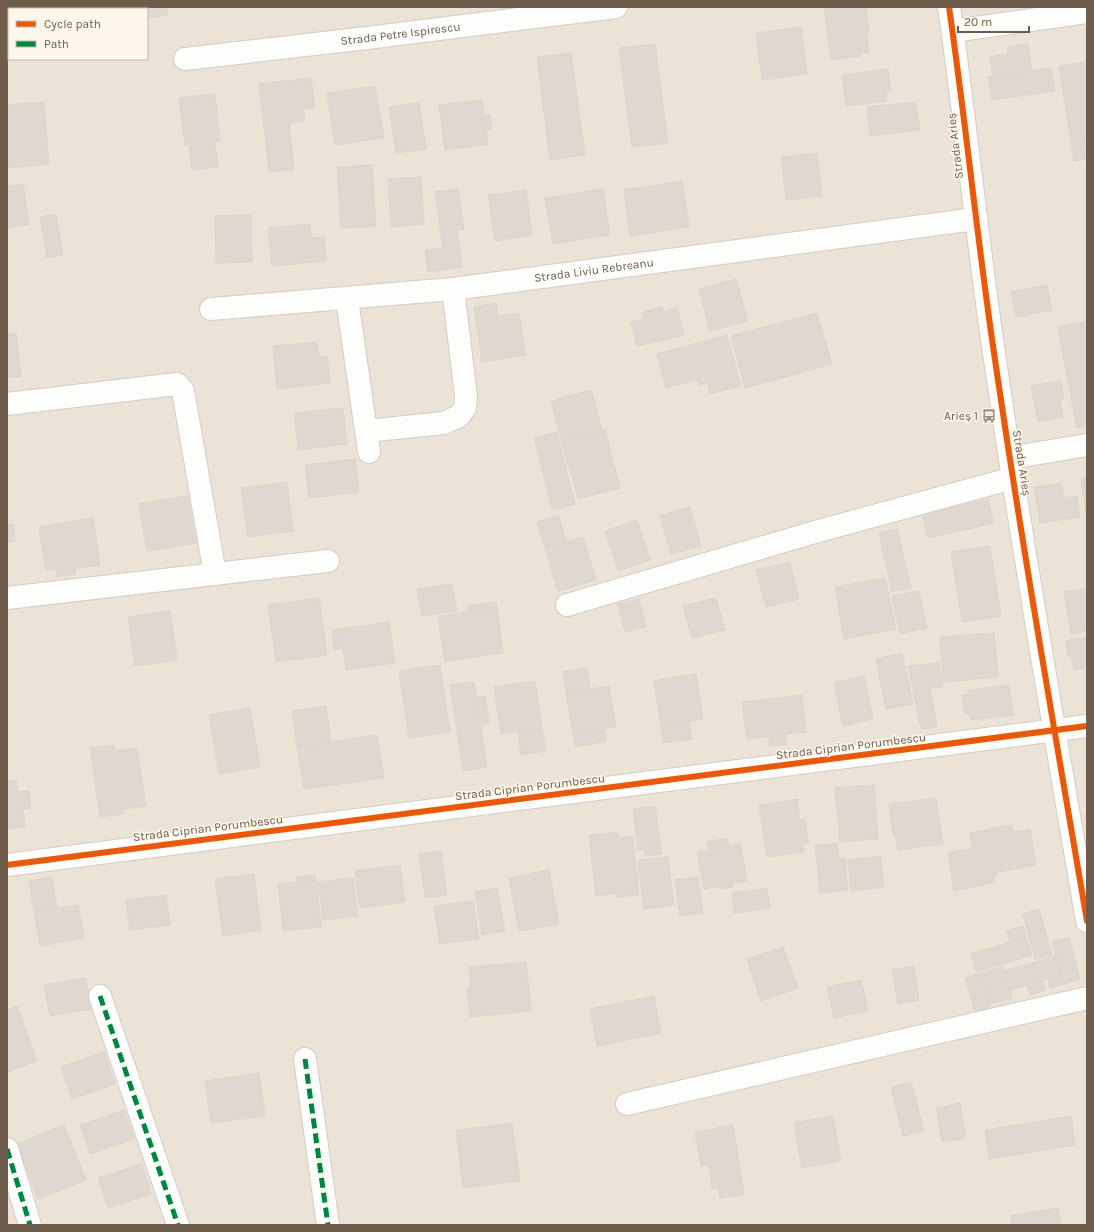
<svg xmlns="http://www.w3.org/2000/svg" width="1094" height="1232" viewBox="0 0 1094 1232" font-family="Karla,sans-serif">
	<style>
		.residential { fill: #ebe3d6; fill-rule: evenodd }
		.building { fill: #dfd8d0; stroke: #dcd5cc }
		.lines { fill: none; stroke-linecap: round; stroke-linejoin: round }
		.minor-casing { stroke: #d2cdc6; stroke-width: 24 }
		.minor { stroke: #fdfdfc; stroke-width: 22 }
		.quiet { stroke: #00873e; stroke-width: 5; stroke-dasharray: 10 5; stroke-linecap: butt }
		.cycleway-casing { stroke: #fcf7ea; stroke-width: 8 }
		.cycleway { stroke: #e8590c; stroke-width: 6 }
		.labels { text-anchor: middle; dominant-baseline: central; stroke-width: 3; stroke-linejoin: round; paint-order: stroke }
		.street-label { font-size: 12px; fill: #6e5d4d; stroke: #fcf7ea }
		.poi-label { font-size: 12px; fill: #6e5d4d; stroke: #fcf7ea; text-anchor: end }
	</style>
	<rect width="100%" height="100%" fill="#f4f1e9"/>
	<path class="residential" d="M7 7H1087V1225H7ZM9 9H147V59H9Z"/>
	<g class="building">
		<path d="M119 7H166L168 15 147 18V9H119Z"/>
		<path d="M824 7H866L869 32 866 33 869 52 860 53V56L831 60Z"/>
		<path d="M801 27 807 74 762 80 756 33Z"/>
		<path d="M655 44 668 143 632 147 619 48Z"/>
		<path d="M1028 44 1032 71 993 76 990 57 1008 54 1007 47Z"/>
		<path d="M571 53 585 155 550 160 537 57Z"/>
		<path d="M1087 62V127L1084 128 1087 145V159L1074 161 1059 66Z"/>
		<path d="M1051 68 1055 91 992 100 988 77Z"/>
		<path d="M888 69 891 91H886L887 101 846 106 842 75Z"/>
		<path d="M311 78 315 107 303 109 305 121 289 123 294 169 269 172 259 84Z"/>
		<path d="M375 86 384 138 335 145 327 93Z"/>
		<path d="M215 94 220 141 215 142 218 167 192 170 189 145H185L179 98Z"/>
		<path d="M482 100 488 144 445 150 439 105Z"/>
		<path d="M44 102 49 164 7 168V105Z"/>
		<path d="M915 102 920 130 870 136 867 107Z"/>
		<path d="M419 103 426 149 396 153 389 107Z"/>
		<path d="M490 115 492 129 486 130 484 116Z"/>
		<path d="M817 153 822 196 786 200 781 157Z"/>
		<path d="M372 165 376 226 341 228 337 167Z"/>
		<path d="M421 177 424 224 391 227 388 179Z"/>
		<path d="M682 181 689 227 630 236 624 190Z"/>
		<path d="M23 184 29 224 7 228V186Z"/>
		<path d="M458 189 464 229 457 230 462 267 428 272 425 250 443 248 435 192Z"/>
		<path d="M603 189 610 235 553 244 545 198Z"/>
		<path d="M526 190 532 235 495 241 488 195Z"/>
		<path d="M56 214 63 255 47 258 40 217Z"/>
		<path d="M251 215 252 262 216 263 215 216Z"/>
		<path d="M310 224 311 238 324 237 326 261 272 266 268 228Z"/>
		<path d="M736 279 748 321 710 331 699 289Z"/>
		<path d="M1047 285 1052 310 1016 317 1011 292Z"/>
		<path d="M496 303 498 316 519 313 525 355 482 362 474 307Z"/>
		<path d="M662 307 663 312 677 308 684 335 637 346 631 322 644 319 643 312Z"/>
		<path d="M817 313 832 364 745 388 731 336Z"/>
		<path d="M1087 321V426L1077 428 1058 327Z"/>
		<path d="M16 333 21 376 7 378V334Z"/>
		<path d="M727 335 741 386 710 394 707 383 699 385 697 380 666 388 657 354Z"/>
		<path d="M317 342 319 357 327 356 330 383 277 389 273 346Z"/>
		<path d="M1061 381 1064 399 1060 400 1063 417 1038 421 1031 386Z"/>
		<path d="M591 390 602 431 562 442 551 401Z"/>
		<path d="M343 408 347 444 298 450 294 413Z"/>
		<path d="M605 430 620 488 578 499 562 442Z"/>
		<path d="M557 432 575 504 552 510 534 438Z"/>
		<path d="M355 459 359 492 309 498 305 465Z"/>
		<path d="M1087 478V520L1081 479Z"/>
		<path d="M287 482 293 531 248 537 241 488Z"/>
		<path d="M1061 483 1064 498 1077 496 1080 517 1040 523 1034 487Z"/>
		<path d="M188 496 196 543 147 551 139 504Z"/>
		<path d="M988 499 994 523 928 538 922 515Z"/>
		<path d="M690 507 701 546 671 554 660 516Z"/>
		<path d="M558 515 566 542 545 548 537 522Z"/>
		<path d="M93 518 100 565 75 568 76 574 57 577 56 569 46 570 39 527Z"/>
		<path d="M637 520 650 560 618 571 605 531Z"/>
		<path d="M13 524 15 541 7 543V525Z"/>
		<path d="M897 529 911 588 892 592 879 533Z"/>
		<path d="M583 537 596 580 558 591 545 548Z"/>
		<path d="M990 546 1001 616 962 622 951 552Z"/>
		<path d="M790 562 799 599 766 607 756 570Z"/>
		<path d="M885 578 896 629 844 639 835 587Z"/>
		<path d="M452 584 457 611 422 616 417 589Z"/>
		<path d="M1087 589V631L1071 634 1064 592Z"/>
		<path d="M919 591 927 628 900 634 892 596Z"/>
		<path d="M319 598 327 655 276 662 268 605Z"/>
		<path d="M716 598 725 630 692 638 683 606Z"/>
		<path d="M639 599 646 627 625 632 618 604Z"/>
		<path d="M496 602 497 608 468 612V606Z"/>
		<path d="M497 608 503 653 445 661 438 616Z"/>
		<path d="M170 611 177 660 135 666 128 617Z"/>
		<path d="M389 622 395 663 346 670 340 629Z"/>
		<path d="M340 629 343 648 334 650 332 630Z"/>
		<path d="M994 633 998 677 943 682 940 637Z"/>
		<path d="M1087 637V668L1074 670 1071 656H1068L1066 641Z"/>
		<path d="M902 653 913 704 886 709 876 659Z"/>
		<path d="M939 663 942 687 930 688 937 727 921 729 908 666Z"/>
		<path d="M440 665 450 732 409 738 399 671Z"/>
		<path d="M587 668 590 689 566 693 563 672Z"/>
		<path d="M696 674 703 719 661 725 654 681Z"/>
		<path d="M864 676 873 719 843 726 834 683Z"/>
		<path d="M535 681 542 728 501 734 494 687Z"/>
		<path d="M474 682 487 767 463 771 450 685Z"/>
		<path d="M1009 685 1013 715 970 720 969 713 965 714 962 695 969 694V690Z"/>
		<path d="M609 686 616 727 573 734 566 693Z"/>
		<path d="M802 695 806 732 747 739 742 702Z"/>
		<path d="M485 696 489 723 480 725 476 697Z"/>
		<path d="M326 706 331 742 297 747 292 711Z"/>
		<path d="M250 708 260 767 219 774 209 715Z"/>
		<path d="M689 721 692 739 663 743 661 725Z"/>
		<path d="M542 728 546 751 521 755 518 732Z"/>
		<path d="M604 729 606 741 576 747 573 734Z"/>
		<path d="M377 735 384 778 304 789 297 747Z"/>
		<path d="M785 735 787 744 770 746 769 737Z"/>
		<path d="M114 745 115 751 137 748 146 806 123 809V814L100 817 90 748Z"/>
		<path d="M16 780 18 792 29 791 31 808 23 809 25 827 7 829V781Z"/>
		<path d="M874 785 878 839 840 842 835 788Z"/>
		<path d="M936 798 943 844 898 850 895 835H893L889 804Z"/>
		<path d="M797 799 800 820 805 819 808 843 803 844 804 852 767 857 759 805Z"/>
		<path d="M655 806 661 847 638 850 633 809Z"/>
		<path d="M1011 825 1013 832 1030 829 1036 865 998 872 992 883 954 891 948 853 972 848 970 833Z"/>
		<path d="M617 832 618 838 633 837 639 895 617 897V893L596 896 589 835Z"/>
		<path d="M727 838 729 846 709 850 707 842Z"/>
		<path d="M837 843 839 859 845 858 848 890 820 893 815 846Z"/>
		<path d="M740 844 747 881 704 889 697 852Z"/>
		<path d="M661 847 662 854 645 856 644 849Z"/>
		<path d="M441 851 447 895 425 898 419 854Z"/>
		<path d="M880 856 884 887 851 891 848 860Z"/>
		<path d="M668 857 674 905 644 909 638 860Z"/>
		<path d="M400 865 405 902 360 908 355 871Z"/>
		<path d="M549 870 559 924 519 931 509 878Z"/>
		<path d="M254 874 261 930 223 936 215 879Z"/>
		<path d="M315 875 316 880 297 882 296 877Z"/>
		<path d="M52 877 57 908 34 912 29 881Z"/>
		<path d="M698 877 703 913 680 916 675 880Z"/>
		<path d="M353 878 358 916 323 920 318 882Z"/>
		<path d="M316 880 321 927 283 931 278 884Z"/>
		<path d="M732 884 733 887 719 889V887Z"/>
		<path d="M497 888 505 931 482 935 475 892Z"/>
		<path d="M767 888 770 908 734 913 732 893Z"/>
		<path d="M166 895 170 925 130 930 126 900Z"/>
		<path d="M473 901 479 939 440 944 434 906Z"/>
		<path d="M78 905 84 938 40 946 34 912Z"/>
		<path d="M1039 909 1052 955 1035 959 1023 914Z"/>
		<path d="M1023 926 1026 937 1010 942 1007 931Z"/>
		<path d="M1026 937 1032 955 976 972 971 954Z"/>
		<path d="M1069 937 1080 979 1064 984 1052 942Z"/>
		<path d="M783 947 798 988 761 1001 747 959Z"/>
		<path d="M1056 956 1061 975 1010 990 1004 971Z"/>
		<path d="M526 962 531 1011 470 1017 467 987H471L469 967Z"/>
		<path d="M914 966 919 1000 898 1004 892 970Z"/>
		<path d="M1002 967 1012 998 989 1004 980 973Z"/>
		<path d="M980 973 990 1008 975 1012 965 978Z"/>
		<path d="M1061 975 1064 984 1050 988 1048 979Z"/>
		<path d="M86 978 91 1009 50 1016 44 985Z"/>
		<path d="M861 980 868 1011 834 1018 827 987Z"/>
		<path d="M1042 981 1045 990 1030 995 1027 985Z"/>
		<path d="M654 996 661 1033 597 1046 590 1009Z"/>
		<path d="M17 1006 37 1061 7 1072V1009Z"/>
		<path d="M104 1052 115 1084 72 1099 61 1067Z"/>
		<path d="M259 1073 265 1116 211 1123 205 1081Z"/>
		<path d="M911 1082 924 1131 903 1136 891 1087Z"/>
		<path d="M960 1103 966 1138 942 1142 936 1108Z"/>
		<path d="M124 1110 134 1139 90 1154 80 1125Z"/>
		<path d="M833 1116 841 1161 802 1168 794 1123Z"/>
		<path d="M1071 1116 1075 1145 989 1159 985 1130Z"/>
		<path d="M512 1123 520 1181 463 1188 456 1130Z"/>
		<path d="M64 1125 86 1180 38 1199 17 1144Z"/>
		<path d="M733 1125 744 1194 720 1198 718 1188 712 1189 709 1165 701 1166 695 1132Z"/>
		<path d="M142 1164 151 1194 108 1208 98 1178Z"/>
		<path d="M1058 1208 1061 1225H1012L1011 1216Z"/>
	</g>
	<g class="lines">
		<defs>
			<g id="minor">
				<path d="M949 7C965 117 976 228 992 339 1020 534 1054 728 1087 921"/>
				<path d="M953 31 1087 12"/>
				<path id="s1" d="M185 59 367 38 616 7"/>
				<path d="M347 299 369 452"/>
				<path id="s2" d="M211 309 453 289 975 219"/>
				<path d="M7 404 177 384 183 391 215 574"/>
				<path d="M366 431 444 423 459 416 465 408 466 396 453 289"/>
				<path d="M1010 458 1087 445"/>
				<path d="M7 598 328 561"/>
				<path d="M567 605 815 532 1013 478"/>
				<path d="M7 865 1087 726"/>
				<path d="M100 996 178 1225"/>
				<path d="M305 1059 328 1225"/>
				<path d="M627 1104 1087 998"/>
				<path d="M7 1149 30 1225"/>
			</g>
		</defs>
		<use href="#minor" class="minor-casing"/>
		<use href="#minor" class="minor"/>
		<g class="quiet">
			<path d="M100 996 178 1225"/>
			<path d="M305 1059 328 1225"/>
			<path d="M7 1149 30 1225"/>
		</g>
		<defs>
			<g id="cycleway">
				<path d="M949 7C965 117 976 228 992 339 1020 534 1054 728 1087 921"/>
				<path d="M7 865 1087 726"/>
			</g>
		</defs>
		<use href="#cycleway" class="cycleway-casing"/>
		<use href="#cycleway" class="cycleway"/>
	</g>
	<defs>
		<symbol id="bus-bare" viewBox="-9 -9 18 18"><path d="M-5-6H5V4H4V6H2V4H-2V6H-4V4H-5ZM-3.5-4V0h7V-4ZM-3.5 1.2v1.5H-2V1.2ZM2 1.2v1.5H3.5V1.2Z" fill="#9d9184" stroke="#fcf7ea" stroke-width="2.5" paint-order="stroke"/></symbol>
	</defs>
	<g fill-rule="evenodd">
		<use href="#bus-bare" x="979" y="406" width="20" height="20"/>
	</g>
	<g class="labels">
		<g class="street-label">
			<text stroke="none"><textPath href="#s1" startOffset="217">Strada Petre Ispirescu</textPath></text>
			<text transform="translate(955 146) rotate(-97)">Strada Arieș</text>
			<text stroke="none"><textPath href="#s2" startOffset="385">Strada Liviu Rebreanu</textPath></text>
			<text transform="translate(1022 463) rotate(81)">Strada Arieș</text>
			<text transform="translate(851 746) rotate(-7)">Strada Ciprian Porumbescu</text>
			<text transform="translate(530 787) rotate(-7)">Strada Ciprian Porumbescu</text>
			<text transform="translate(208 828) rotate(-7)">Strada Ciprian Porumbescu</text>
		</g>
		<g class="poi-label">
			<text x="978" y="416">Arieș 1</text>
		</g>
	</g>
	<rect width="1094" height="1232" fill="none" stroke="#6e5d4d" stroke-width="16"/>
	<rect x="8" y="8" width="140" height="52" fill="#fcf7ea" stroke="#c3b9ab"/>
	<rect x="16" y="21" width="20" height="6" fill="#e8590c" stroke="#c3b9ab"/>
	<text x="44" y="28" font-size="12" fill="#6e5d4d">Cycle path</text>
	<rect x="16" y="41" width="20" height="6" fill="#00873e" stroke="#c3b9ab"/>
	<text x="44" y="48" font-size="12" fill="#6e5d4d">Path</text>
	<path d="M958 26v6h71v-6" fill="none" stroke="#6e5d4d" stroke-width="2"/>
	<text x="964" y="26" font-size="12" fill="#6e5d4d" stroke="#fcf7ea" stroke-width="3" paint-order="stroke">20 m</text>
</svg>
